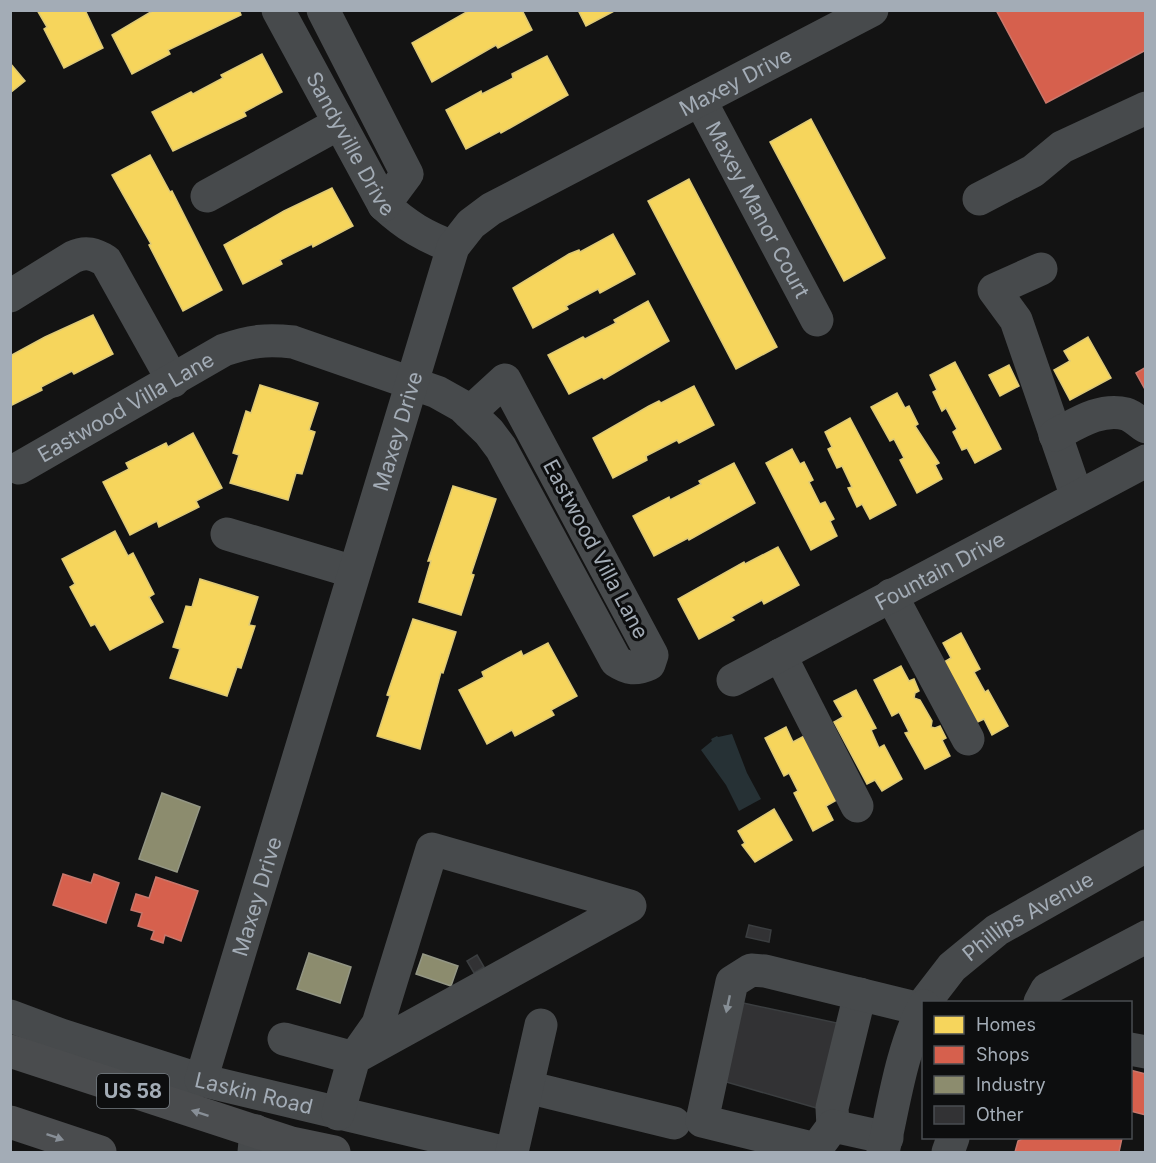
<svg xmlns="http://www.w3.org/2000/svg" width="1156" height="1163" viewBox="0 0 1156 1163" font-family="Inter,sans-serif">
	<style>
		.water { fill: #263135 }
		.homes { fill: #f6d55c; stroke: #ddc977; stroke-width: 1.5 }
		.shops { fill: #d6604d; stroke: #c7776c; stroke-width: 1.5 }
		.industry { fill: #8c8c6e; stroke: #939684; stroke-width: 1.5 }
		.building { fill: #323234; stroke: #3b3e40; stroke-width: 1.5 }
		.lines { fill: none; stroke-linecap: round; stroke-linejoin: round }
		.minor { stroke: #474a4c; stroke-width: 33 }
		.major { stroke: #4a4c4e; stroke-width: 33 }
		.oneway { fill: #878f96 }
		.oneway2 { fill: #888f97 }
		.labels { text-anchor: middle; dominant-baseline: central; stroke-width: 6; stroke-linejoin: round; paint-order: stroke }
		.shield { fill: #0d0e0f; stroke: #767d84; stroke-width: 1.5 }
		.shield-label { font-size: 20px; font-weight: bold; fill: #a3acb6 }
		.street-label { font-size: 21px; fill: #a3acb6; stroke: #0d0e0f }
	</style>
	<rect width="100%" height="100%" fill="#131313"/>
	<path class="water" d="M732 734 747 773 761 799 739 811 726 785 701 750 712 741 711 739 717 736 718 737Z"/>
	<g class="homes">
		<path d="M37 10H85L103 48 64 68 44 29 47 27Z"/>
		<path d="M154 10H239L241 15 168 50 170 54 132 74 112 35Z"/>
		<path d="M470 10H522L532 30 498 48 496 45 432 82 412 43Z"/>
		<path d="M578 10H616L586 26Z"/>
		<path d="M262 54 282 92 244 112 246 116 173 151 152 112 191 92 193 94 223 78 221 75Z"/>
		<path d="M547 56 568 95 501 133 500 131 466 149 446 110 481 91 482 94 513 78 512 74Z"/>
		<path d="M10 63 25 81 10 93Z"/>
		<path d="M811 119 885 258 844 281 770 142Z"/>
		<path d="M150 155 170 192 172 191 222 290 183 311 149 245 151 244 112 175Z"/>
		<path d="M689 179 777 347 736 369 648 201Z"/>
		<path d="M332 188 353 226 313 247 312 244 280 260 282 264 243 284 224 245 284 211Z"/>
		<path d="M613 234 635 274 600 293 598 289 566 306 568 309 533 328 513 288 569 254 579 250 580 252Z"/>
		<path d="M648 301 669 341 604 379 602 377 569 394 548 355 583 337 585 339 616 323 614 320Z"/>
		<path d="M93 315 113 354 74 374 72 371 41 387 42 390 10 406V356L45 337Z"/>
		<path d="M1088 337 1111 378 1070 400 1054 370 1070 361 1064 351Z"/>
		<path d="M955 362 1001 449 975 463 967 448 962 450 953 432 957 429 946 408 942 411 933 392 937 390 930 375Z"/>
		<path d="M1009 365 1019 386 1000 396 989 375Z"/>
		<path d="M260 385 318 403 309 430 315 432 302 474 296 473 288 500 230 483 239 455 233 453 246 411 251 413Z"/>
		<path d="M694 386 714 425 679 443 677 440 646 456 647 460 613 478 593 438 649 406 659 401 661 403Z"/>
		<path d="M897 393 905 408 909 406 918 424 915 426 939 463 935 465 942 479 917 493 900 460 904 458 894 439 890 441 871 407Z"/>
		<path d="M850 418 896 505 870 519 862 504 857 507 848 488 852 487 842 466 837 468 828 449 832 447 825 432Z"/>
		<path d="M193 433 222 488 196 501 199 507 159 527 157 521 130 535 103 482 129 469 126 463 166 443 168 447Z"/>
		<path d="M792 449 800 464 804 462 813 480 809 482 820 504 825 502 834 519 830 521 837 536 811 550 766 463Z"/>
		<path d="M734 463 755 503 689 540 688 538 654 556 633 516 669 497 670 500 701 484 699 481Z"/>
		<path d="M453 486 496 499 471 574 474 575 461 615 419 602 431 561H428Z"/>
		<path d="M115 531 128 556 133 553 154 594 149 597 163 622 110 650 95 624 91 626 70 587 75 584 62 559Z"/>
		<path d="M778 547 799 585 764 604 762 600 731 617 734 620 699 639 678 599 744 562 745 564Z"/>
		<path d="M200 579 258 597 249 625 255 626 241 668 237 667 227 696 170 678 180 649 173 647 186 606 192 607Z"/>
		<path d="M413 619 456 632 443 673 441 672 420 749 377 736 390 696 387 695Z"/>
		<path d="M961 633 980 669 974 672 985 692 988 690 1008 726 992 735 984 719 971 725 939 665 951 658 943 643Z"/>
		<path d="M548 643 577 696 551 710 554 715 515 736 512 730 487 744 459 690 484 677 482 672 521 651 523 656Z"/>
		<path d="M901 666 909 681 914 679 919 691 915 693 914 698 920 700 932 721 931 727 935 728 940 726 946 738 942 740 950 756 925 769 905 733 909 732 899 712 892 716 874 680Z"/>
		<path d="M856 690 876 728 871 730 879 748 884 745 902 779 882 791 875 780 867 784 834 722 843 717 834 701Z"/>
		<path d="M786 727 793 742 808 734 842 797 826 806 833 820 813 831 794 793 798 791 789 773 784 776 765 738Z"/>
		<path d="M774 809 792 840 755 862 742 845 745 843 738 831Z"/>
	</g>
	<g class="shops">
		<path d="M996 10H1146V50L1046 103Z"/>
		<path d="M1146 367V391L1136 373Z"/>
		<path d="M63 874 91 883 94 874 119 883 106 923 53 905Z"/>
		<path d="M156 877 198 891 181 941 165 935 163 943 151 939 154 931 138 926 142 913 131 910 136 894 149 898Z"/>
		<path d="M1130 1070 1146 1074V1115L1130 1111Z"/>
		<path d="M1024 1138H1122L1119 1152H1015L1018 1141Z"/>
	</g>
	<g class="industry">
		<path d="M162 793 200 807 177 872 139 859Z"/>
		<path d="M309 953 351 967 340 1003 297 989Z"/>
		<path d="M423 954 458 966 451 986 416 974Z"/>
	</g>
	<g class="building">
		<path d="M749 925 771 930 769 942 746 937Z"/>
		<path d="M477 955 484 967 474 973 467 961Z"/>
		<path d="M734 1001 837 1023 820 1109 716 1079Z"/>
	</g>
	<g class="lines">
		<g class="minor">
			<path id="s1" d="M278 10 384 205C407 226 424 236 453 247"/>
			<path d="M323 10 407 174 384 205"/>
			<path id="s2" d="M700 100 817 320"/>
			<path d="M207 196 338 124"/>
			<path d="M979 199 1033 171 1062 147 1146 108"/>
			<path d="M1041 269 994 290 1016 320 1077 497"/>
			<path d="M10 296 73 257C86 251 95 254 106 261L173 381"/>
			<path d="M1055 435C1076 424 1101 407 1126 414 1133 416 1139 423 1146 427"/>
			<path id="s3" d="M19 468 224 350C250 341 266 339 293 342L437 392 462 406 489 432 501 448 616 661C628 669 636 670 649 664L652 655 505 380 469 413"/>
			<path d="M227 534 354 572"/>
			<path d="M891 595 968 739"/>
			<path d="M780 655 857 806"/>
			<path id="s4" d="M733 680 1146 461"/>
			<path id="s5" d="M925 1002 952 967 997 930 1146 846"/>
			<path d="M1040 1002 1047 989 1146 937"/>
			<path id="s6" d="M10 1016 61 1035 201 1080 503 1152"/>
			<path d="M284 1039 354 1058 630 906 432 849 378 1024 354 1058 338 1114"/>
			<path d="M1130 1049 1146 1052"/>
			<path id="s7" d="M201 1080 453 247 471 224 491 209 872 10"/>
			<path d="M527 1087 674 1123"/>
			<path d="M833 1126 832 1108 860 994"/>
			<path d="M887 1138 833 1126 816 1149 702 1121 732 982 751 970 765 971 924 1010"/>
			<path d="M254 1152 256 1131"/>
			<path d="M512 1152 541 1025"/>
			<path d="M883 1152C894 1104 901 1051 924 1006"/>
			<path d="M948 1152 953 1138"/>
		</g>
		<g class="major">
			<path d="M10 1051 291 1143 334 1152"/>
			<path d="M10 1122 100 1152"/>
		</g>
	</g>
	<defs><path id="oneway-solid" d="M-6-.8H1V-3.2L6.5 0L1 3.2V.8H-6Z" transform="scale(1.5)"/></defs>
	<use class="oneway" href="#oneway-solid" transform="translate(728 1004) rotate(102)"/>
	<g class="oneway2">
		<use href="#oneway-solid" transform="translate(200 1113) rotate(-162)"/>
		<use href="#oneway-solid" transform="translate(55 1137) rotate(19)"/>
	</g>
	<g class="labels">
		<rect class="shield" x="97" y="1074" width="72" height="34" rx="4.5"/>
		<g class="shield-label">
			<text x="133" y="1091">US 58</text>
		</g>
		<g class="street-label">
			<text stroke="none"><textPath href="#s7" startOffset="1200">Maxey Drive</textPath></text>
			<text stroke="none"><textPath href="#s1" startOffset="152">Sandyville Drive</textPath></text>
			<text stroke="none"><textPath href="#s2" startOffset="124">Maxey Manor Court</textPath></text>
			<text stroke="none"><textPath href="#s3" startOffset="123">Eastwood Villa Lane</textPath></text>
			<text stroke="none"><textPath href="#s7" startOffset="678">Maxey Drive</textPath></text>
			<text transform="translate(596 549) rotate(62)">Eastwood Villa Lane</text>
			<text stroke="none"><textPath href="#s4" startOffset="234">Fountain Drive</textPath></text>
			<text stroke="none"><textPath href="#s7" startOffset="192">Maxey Drive</textPath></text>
			<text stroke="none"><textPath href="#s5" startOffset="136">Phillips Avenue</textPath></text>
			<text stroke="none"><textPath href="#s6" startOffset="256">Laskin Road</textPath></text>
		</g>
	</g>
	<rect width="1156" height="1163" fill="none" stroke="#a3acb6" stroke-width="24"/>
	<rect x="922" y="1001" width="210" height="138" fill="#0d0e0f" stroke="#494d52" stroke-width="1.5"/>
	<rect x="934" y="1016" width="30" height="18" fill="#f6d55c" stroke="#494d52" stroke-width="1.5"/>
	<text x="976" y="1031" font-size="18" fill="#a3acb6">Homes</text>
	<rect x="934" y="1046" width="30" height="18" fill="#d6604d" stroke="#494d52" stroke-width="1.5"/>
	<text x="976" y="1061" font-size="18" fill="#a3acb6">Shops</text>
	<rect x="934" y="1076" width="30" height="18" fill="#8c8c6e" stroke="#494d52" stroke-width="1.5"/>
	<text x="976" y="1091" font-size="18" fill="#a3acb6">Industry</text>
	<rect x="934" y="1106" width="30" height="18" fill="#323234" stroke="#494d52" stroke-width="1.5"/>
	<text x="976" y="1121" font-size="18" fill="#a3acb6">Other</text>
</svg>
